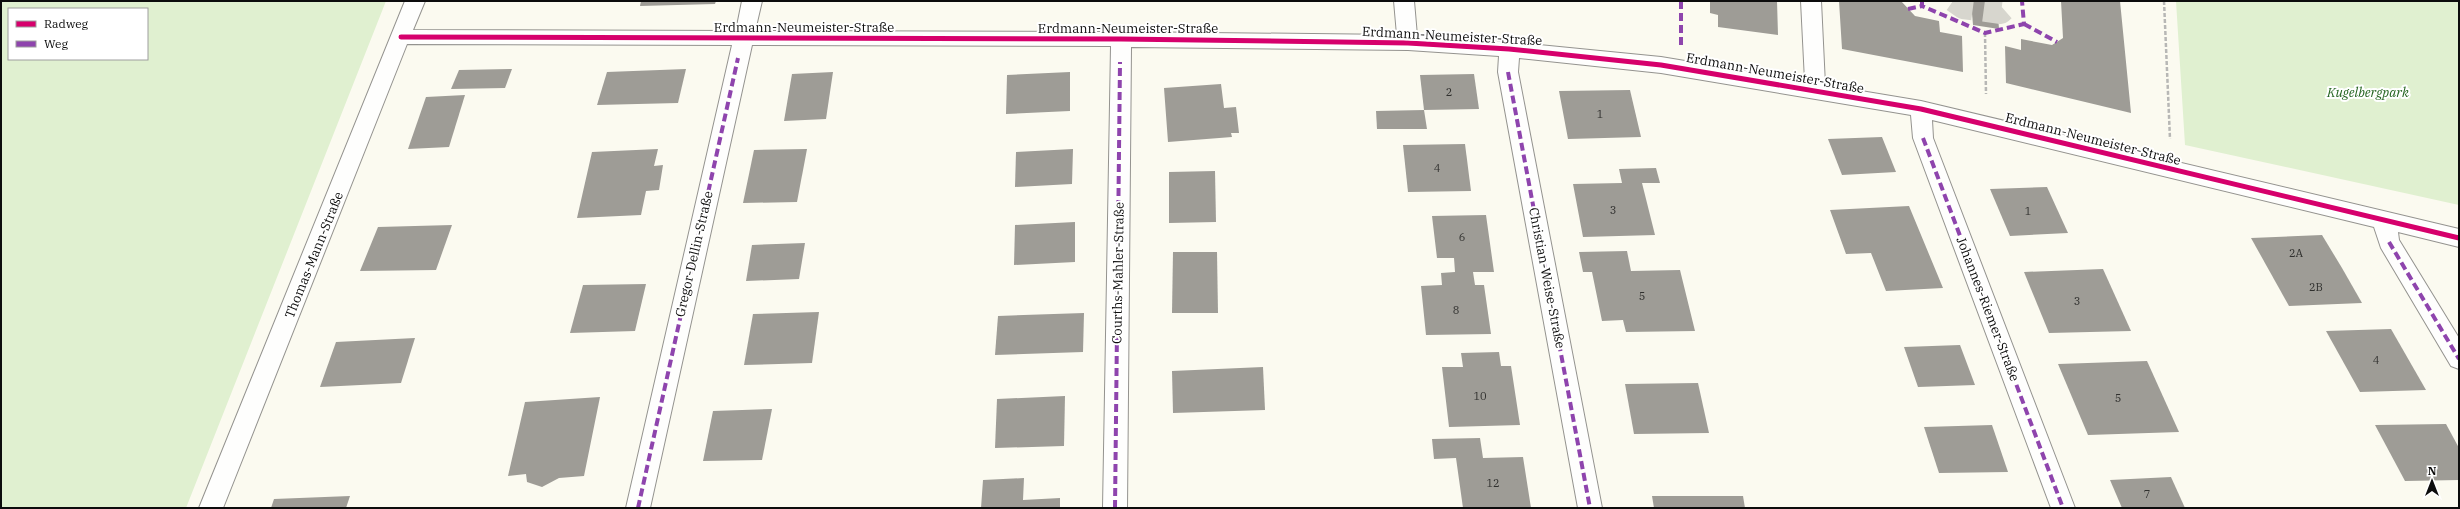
<svg xmlns="http://www.w3.org/2000/svg" width="2460" height="509" viewBox="0 0 2460 509" font-family="'IBM Plex Serif',serif">
	<style>
		.green { fill: #e0f0d0; fill-rule: evenodd }
		.building { fill: #9e9c96 }
		.lines { fill: none; stroke-linecap: round; stroke-linejoin: round }
		.minor-tunnel { stroke: #d7d6ce; stroke-width: 22; stroke-dasharray: 22 11; stroke-linecap: butt }
		.minor-casing { stroke: #94938f; stroke-width: 2 }
		.path { stroke: #b7b7b5; stroke-width: 2.5; stroke-dasharray: 4 2; stroke-linecap: butt }
		.minor { fill: #fefefd; fill-rule: evenodd }
		.quiet { stroke: #8e44ad; stroke-width: 4; stroke-dasharray: 8 4; stroke-linecap: butt }
		.cycleway-casing { stroke: #fff; stroke-width: 8 }
		.cycleway { stroke: #d6006c; stroke-width: 5 }
		.labels { text-anchor: middle; dominant-baseline: central; stroke-width: 4; stroke-linejoin: round; paint-order: stroke }
		.number-label { font-size: 11px; fill: #30302e }
		.street-label { font-size: 13px; fill: #0c0c0c; stroke: #fff }
		.park-label { font-size: 13px; font-style: italic; fill: #22631e; stroke: #fff }
	</style>
	<rect width="100%" height="100%" fill="#fbfaf0"/>
	<g class="green">
		<path d="M1 1H386L186 508H1ZM9 9H147V59H9Z"/>
		<path d="M2176 1H2459V205L2185 145Z"/>
	</g>
	<g class="building">
		<path d="M641 1H716L715 4 640 6Z"/>
		<path d="M1710 1H1777L1778 35 1718 27V15L1710 13Z"/>
		<path d="M1839 1H1901L1915 16 1939 21 1940 32 1962 36 1963 72 1842 49Z"/>
		<path d="M1971 1H1997L1999 29 1973 25Z"/>
		<path d="M2061 1H2120L2131 113 2006 83 2005 46 2021 50V39L2052 45 2063 38Z"/>
		<path d="M512 69 505 88 451 89 459 70Z"/>
		<path d="M686 69 678 103 597 105 607 72Z"/>
		<path d="M833 72 826 119 784 121 792 74Z"/>
		<path d="M1070 72V111L1006 114 1007 75Z"/>
		<path d="M1474 74 1479 109 1424 110 1420 75Z"/>
		<path d="M1221 84 1224 108 1236 107 1239 133H1231L1232 137 1168 142 1164 88Z"/>
		<path d="M1630 90 1641 137 1568 139 1559 91Z"/>
		<path d="M465 95 449 147 408 149 426 97Z"/>
		<path d="M1424 110 1427 129H1377L1376 111Z"/>
		<path d="M1882 137 1896 172 1842 175 1828 139Z"/>
		<path d="M1465 144 1471 191 1408 192 1403 145Z"/>
		<path d="M658 149 654 166 663 165 659 190 646 191 641 215 577 218 592 152Z"/>
		<path d="M807 149 797 202 743 203 754 150Z"/>
		<path d="M1073 149 1072 184 1015 187 1016 152Z"/>
		<path d="M1656 168 1660 183H1642L1655 235 1583 237 1573 184 1622 183 1619 169Z"/>
		<path d="M1215 171 1216 222 1169 223V172Z"/>
		<path d="M2047 187 2068 233 2010 236 1990 189Z"/>
		<path d="M1909 206 1943 288 1886 291 1871 253 1846 254 1830 210Z"/>
		<path d="M1486 215 1494 272H1473L1475 285H1484L1491 334 1426 335 1421 286 1442 285 1441 273 1455 272 1454 258H1437L1432 216Z"/>
		<path d="M1075 222V262L1014 265 1015 225Z"/>
		<path d="M452 225 436 270 360 271 378 227Z"/>
		<path d="M2322 235 2342 268 2362 303 2289 306 2251 238Z"/>
		<path d="M805 243 799 279 746 281 752 245Z"/>
		<path d="M1627 251 1631 271 1680 270 1695 331 1626 332 1623 320 1602 321 1592 272H1583L1579 252Z"/>
		<path d="M1173 252H1217L1218 313H1172Z"/>
		<path d="M2103 269 2131 331 2049 333 2024 272Z"/>
		<path d="M646 284 635 331 570 333 583 285Z"/>
		<path d="M819 312 812 363 744 365 753 314Z"/>
		<path d="M1084 313 1083 352 995 355 998 316Z"/>
		<path d="M2391 329 2426 390 2360 392 2326 331Z"/>
		<path d="M415 338 401 383 320 387 336 342Z"/>
		<path d="M1960 345 1975 385 1918 387 1904 347Z"/>
		<path d="M1499 352 1501 366H1511L1520 425 1449 427 1442 367H1463L1461 353Z"/>
		<path d="M2147 361 2179 432 2088 435 2058 364Z"/>
		<path d="M1263 367 1265 410 1173 413 1172 371Z"/>
		<path d="M1698 383 1709 433 1634 434 1625 384Z"/>
		<path d="M1065 396 1064 446 995 448 997 399Z"/>
		<path d="M600 397 584 476 559 478 542 487 527 482 526 474 508 476 525 402Z"/>
		<path d="M772 409 762 460 703 461 713 411Z"/>
		<path d="M2446 424 2459 448V480L2405 481 2375 425Z"/>
		<path d="M1992 425 2008 472 1939 473 1924 427Z"/>
		<path d="M1480 438 1483 458 1523 457 1531 508H1463L1456 458 1434 459 1432 439Z"/>
		<path d="M2171 477 2185 508H2122L2110 480Z"/>
		<path d="M1024 478 1023 500 1060 498V508H981L983 480Z"/>
		<path d="M350 496 346 508H271L274 499Z"/>
		<path d="M1652 496H1743L1745 508H1654Z"/>
	</g>
	<g class="lines">
		<path class="minor-tunnel" d="M1953 1 1963 8 2001 13 2009 6V1"/>
		<defs>
			<path id="minor" d="M405 1H425L413 30 736 31 742 1H762L755 31 1121 32 1397 35 1394 1H1414L1417 36 1509 42 1661 57 1805 81 1801 1H1821L1825 85 1921 101 2459 229V247L2398 232 2399 240 2459 338V369L2451 366 2381 248 2374 227 1932 120 1933 138 2075 508H2051L1913 138 1911 115 1661 73 1519 58 1518 72 1602 508H1578L1498 72 1499 56 1408 50 1131 47 1127 508H1103L1111 46 752 45 650 508H626L732 45 407 44 223 508H199Z"/>
		</defs>
		<use href="#minor" class="minor-casing"/>
		<g class="path">
			<path d="M2164 1 2170 139"/>
			<path d="M1985 33 1986 94"/>
		</g>
		<use href="#minor" class="minor"/>
		<g class="quiet">
			<path d="M1681 1V45"/>
			<path d="M1922 1V6L1985 33 2024 24 2022 1"/>
			<path d="M1908 9 1922 6"/>
			<path d="M2024 24 2057 42"/>
			<path d="M1508 72 1590 508"/>
			<path d="M1923 138 2063 508"/>
			<path d="M2389 242 2459 359"/>
			<path d="M638 508 738 58"/>
			<path d="M1115 508 1120 62"/>
		</g>
		<defs>
			<path id="cycleway" d="M401 37 1121 39 1408 43 1509 49 1661 65 1921 109 2459 238"/>
		</defs>
		<use href="#cycleway" class="cycleway-casing"/>
		<use href="#cycleway" class="cycleway"/>
	</g>
	<g class="labels">
		<g class="number-label">
			<text x="1449" y="92">2</text>
			<text x="1600" y="114">1</text>
			<text x="1437" y="168">4</text>
			<text x="1613" y="210">3</text>
			<text x="2028" y="211">1</text>
			<text x="1462" y="237">6</text>
			<text x="2296" y="253">2A</text>
			<text x="2316" y="287">2B</text>
			<text x="1642" y="296">5</text>
			<text x="2077" y="301">3</text>
			<text x="1456" y="310">8</text>
			<text x="2376" y="360">4</text>
			<text x="1480" y="396">10</text>
			<text x="2118" y="398">5</text>
			<text x="1493" y="483">12</text>
			<text x="2147" y="494">7</text>
		</g>
		<g class="street-label">
			<text x="804" y="27">Erdmann-Neumeister-Straße</text>
			<text x="1128" y="28">Erdmann-Neumeister-Straße</text>
			<text transform="translate(1452 36) rotate(3)">Erdmann-Neumeister-Straße</text>
			<text transform="translate(1775 73) rotate(10)">Erdmann-Neumeister-Straße</text>
			<text transform="translate(2093 139) rotate(14)">Erdmann-Neumeister-Straße</text>
			<text transform="translate(694 254) rotate(-77)">Gregor-Dellin-Straße</text>
			<text transform="translate(314 255) rotate(-68)">Thomas-Mann-Straße</text>
			<text transform="translate(1118 273) rotate(-89)">Courths-Mahler-Straße</text>
			<text transform="translate(1547 278) rotate(79)">Christian-Weise-Straße</text>
			<text transform="translate(1988 309) rotate(69)">Johannes-Riemer-Straße</text>
		</g>
		<g class="park-label">
			<text x="2368" y="92">Kugelbergpark</text>
		</g>
	</g>
	<rect width="2460" height="509" fill="none" stroke="#0c0c0c" stroke-width="4"/>
	<rect x="8" y="8" width="140" height="52" fill="#ffffff" stroke="#9e9e9e"/>
	<rect x="16" y="21" width="20" height="6" fill="#d6006c" stroke="#9e9e9e"/>
	<text x="44" y="28" font-size="12" fill="#0c0c0c">Radweg</text>
	<rect x="16" y="41" width="20" height="6" fill="#8e44ad" stroke="#9e9e9e"/>
	<text x="44" y="48" font-size="12" fill="#0c0c0c">Weg</text>
	<g transform="translate(2432 481)" stroke="#ffffff" stroke-width="3" paint-order="stroke">
	<path d="M0-3L7 15L0 10L-7 15Z" fill="#0c0c0c"/>
	<text y="-6" font-size="11" font-weight="bold" text-anchor="middle" fill="#0c0c0c">N</text>
	</g>
</svg>
